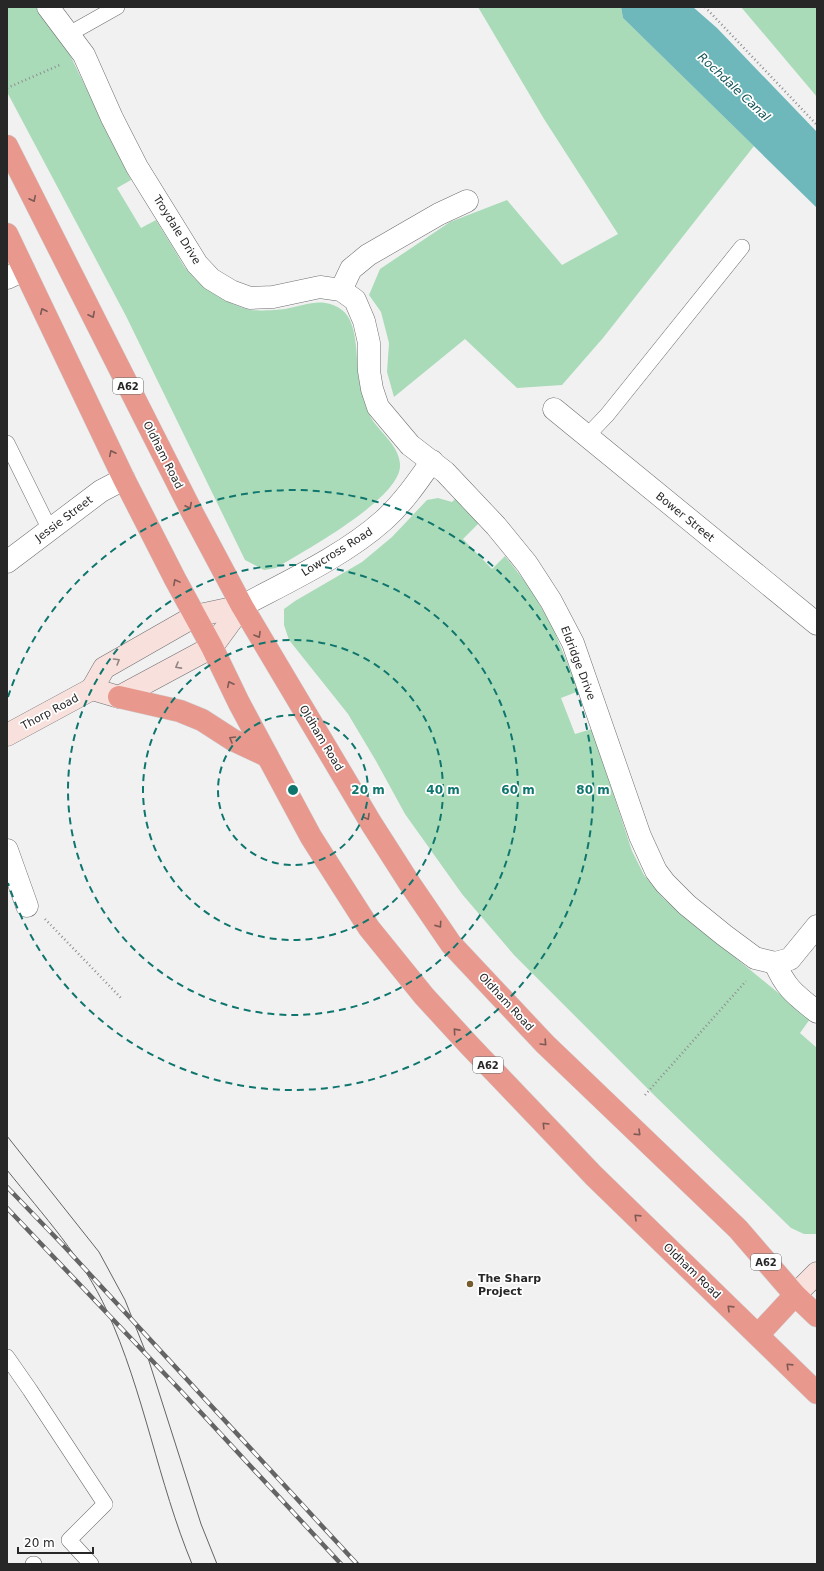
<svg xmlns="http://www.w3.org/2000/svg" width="824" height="1571" viewBox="0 0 824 1571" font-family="'DejaVu Sans',sans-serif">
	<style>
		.green { fill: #aadbb8 }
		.water { fill: #6eb8bc }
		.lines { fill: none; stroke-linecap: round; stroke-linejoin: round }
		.lane-casing { stroke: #6f6f71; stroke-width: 16 }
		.street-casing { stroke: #6f6f71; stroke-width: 23 }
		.secondary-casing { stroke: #6f6f71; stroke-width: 23 }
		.highway-casing { stroke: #cfcfd0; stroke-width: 23 }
		.path { stroke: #8e8e8f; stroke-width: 2.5; stroke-dasharray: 1 3; stroke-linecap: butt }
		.lane { stroke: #fff; stroke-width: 15 }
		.street { stroke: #fff; stroke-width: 22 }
		.secondary { stroke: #f8e0dd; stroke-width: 22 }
		.highway { stroke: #e8988d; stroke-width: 22 }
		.tram { stroke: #646465; stroke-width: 1 }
		.rail-casing { stroke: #646465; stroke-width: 4.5 }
		.rail { stroke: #fff; stroke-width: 3; stroke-dasharray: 9; stroke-linecap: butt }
		.oneway { stroke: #7e5a55 }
		.oneway2 { stroke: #908482 }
		.ring { fill: none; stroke: #0f766e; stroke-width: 2; stroke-dasharray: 7 5 }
		.poi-dot { fill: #755b2d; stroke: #fff; stroke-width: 1.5 }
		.labels { text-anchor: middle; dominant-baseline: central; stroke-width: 3.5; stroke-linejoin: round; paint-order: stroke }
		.shield { fill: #fff; stroke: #686868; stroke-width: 1 }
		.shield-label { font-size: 10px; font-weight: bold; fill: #272728 }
		.street-label { font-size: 11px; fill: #272728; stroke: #fff }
		.poi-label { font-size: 11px; font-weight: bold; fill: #272728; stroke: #fff; text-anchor: start }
		.water-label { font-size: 12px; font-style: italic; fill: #125357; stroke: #fff }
		.centre { fill: #0f766e; stroke: #fff; stroke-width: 2 }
		.ring-label { font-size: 12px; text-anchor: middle; font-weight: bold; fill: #0f766e; stroke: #fff; stroke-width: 3.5; stroke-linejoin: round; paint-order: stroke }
	</style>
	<rect width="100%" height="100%" fill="#f1f1f2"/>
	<g class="green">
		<path d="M7 7H36L70 55 131 180 117 188 141 228 156 220C163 232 171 244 178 256 181 261 184 267 188 271 203 289 228 305 251 310 259 311 277 310 285 309 305 305 324 296 342 310 360 323 355 365 360 384 362 395 365 406 370 416 379 432 399 445 400 464 403 498 302 552 276 568L264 570 245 560 126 316 7 92Z"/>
		<path d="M478 7H621L623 18 754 146 603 338 562 385 517 388 465 339 394 397 387 372 389 343 381 312 369 295 380 269 450 222 507 200 562 265 618 234 544 119Z"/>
		<path d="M741 7H817V97Z"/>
		<path d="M438 498 452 502 456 498 479 523 463 539 492 569 505 556 530 588 552 626 579 691 561 698 575 734 592 729 632 851 644 875 663 898 810 1019 800 1033 817 1048V1234H804L791 1228 656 1097 514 955 462 894 405 814 376 761 348 714 289 640 284 625V609L295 601 362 562 392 537 427 500Z"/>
	</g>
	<path class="water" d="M621 7H693L717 28 817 132V208L623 18Z"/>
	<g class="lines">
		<defs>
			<g id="lane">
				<path d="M69 34 117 7"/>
				<path d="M587 436 607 415 742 247"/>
				<path d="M7 443 50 530"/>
				<path d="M7 1357 30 1390 105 1504 69 1540 91 1564"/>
				<path d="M33 1564H34"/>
			</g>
			<g id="street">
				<path d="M48 7 84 55 112 118 137 167 197 264 211 279 231 291 250 298 273 297 320 287 341 290 355 300 364 321 369 343V371L372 389 378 407 410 445 445 472 496 526 527 564 551 601 573 643 640 836 656 871 665 883 687 905 724 935 755 958 775 963 790 959 817 926"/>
				<path d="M7 278 24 270"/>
				<path d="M341 290 351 269 368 255 439 214 467 201"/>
				<path d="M554 409 817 624"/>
				<path d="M7 562 101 491 124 479"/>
				<path d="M242 606C289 581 345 555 384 520 403 503 418 481 432 461"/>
				<path d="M7 850 27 906"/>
				<path d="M775 963C786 989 796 995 817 1012"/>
			</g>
			<g id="secondary">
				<path d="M92 689 119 697 212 647 242 606"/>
				<path d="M92 689 104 668 195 616 242 606"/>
				<path d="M7 735 92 689"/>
				<path d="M795 1295 817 1273"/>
			</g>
			<g id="highway">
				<path d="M7 146 193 514 242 606 371 823 410 884 451 944 545 1044 738 1229 795 1295 817 1316"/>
				<path d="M7 234 124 479 175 579 212 647 239 703 311 837 369 928 424 996 469 1045 594 1176 817 1393"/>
				<path d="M119 697 180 711 202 720 233 740 267 756"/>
				<path d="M758 1335 795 1295"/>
			</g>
		</defs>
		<use href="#lane" class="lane-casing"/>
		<use href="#street" class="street-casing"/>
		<use href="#secondary" class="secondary-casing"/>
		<use href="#highway" class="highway-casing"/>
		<g class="path">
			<path d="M705 7 817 125"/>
			<path d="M7 88 62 64"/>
			<path d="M45 919 122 999"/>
			<path d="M645 1095 746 981"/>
		</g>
		<use href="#lane" class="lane"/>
		<use href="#street" class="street"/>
		<use href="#secondary" class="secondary"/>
		<use href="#highway" class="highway"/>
		<g class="tram">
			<path d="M7 1136 99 1252 125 1300 148 1358 201 1524 217 1564"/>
			<path d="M7 1170C43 1215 83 1258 107 1311 144 1392 158 1482 192 1564"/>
		</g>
		<defs>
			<g id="rail">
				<path d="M7 1187 62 1244 357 1564"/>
				<path d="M7 1208 181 1391 341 1564"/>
			</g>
		</defs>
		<use href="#rail" class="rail-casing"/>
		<use href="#rail" class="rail"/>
	</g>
	<defs><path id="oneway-chevron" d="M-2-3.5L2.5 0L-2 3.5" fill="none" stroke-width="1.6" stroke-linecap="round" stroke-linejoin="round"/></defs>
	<g class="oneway">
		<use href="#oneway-chevron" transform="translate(33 199) rotate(64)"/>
		<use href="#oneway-chevron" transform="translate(43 311) rotate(-115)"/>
		<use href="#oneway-chevron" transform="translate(92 315) rotate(63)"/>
		<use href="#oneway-chevron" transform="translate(112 453) rotate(-116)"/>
		<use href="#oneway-chevron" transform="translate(189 506) rotate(63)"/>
		<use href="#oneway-chevron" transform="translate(176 582) rotate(-118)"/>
		<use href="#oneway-chevron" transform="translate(258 635) rotate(60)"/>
		<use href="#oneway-chevron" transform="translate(230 684) rotate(-116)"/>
		<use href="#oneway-chevron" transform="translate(232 739) rotate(-150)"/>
		<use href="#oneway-chevron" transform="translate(367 817) rotate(60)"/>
		<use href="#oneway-chevron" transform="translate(439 925) rotate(55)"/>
		<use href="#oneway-chevron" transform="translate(456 1031) rotate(-132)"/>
		<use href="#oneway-chevron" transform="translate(544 1043) rotate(46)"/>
		<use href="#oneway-chevron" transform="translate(545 1125) rotate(-134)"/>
		<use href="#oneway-chevron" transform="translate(638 1133) rotate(44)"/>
		<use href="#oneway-chevron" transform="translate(637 1217) rotate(-136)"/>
		<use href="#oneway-chevron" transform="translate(730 1308) rotate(-136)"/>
		<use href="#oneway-chevron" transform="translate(789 1366) rotate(-136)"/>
	</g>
	<g class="oneway2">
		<use href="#oneway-chevron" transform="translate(117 661) rotate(-31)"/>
		<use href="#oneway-chevron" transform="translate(178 666) rotate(151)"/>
	</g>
	<g class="ring">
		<circle cx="293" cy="790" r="75"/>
		<circle cx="293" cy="790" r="150"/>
		<circle cx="293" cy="790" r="225"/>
		<path d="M8 697A300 300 0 1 1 8 883"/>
	</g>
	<circle class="poi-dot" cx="470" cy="1284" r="4"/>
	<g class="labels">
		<g class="shield">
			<rect x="113" y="378" width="30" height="16" rx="3"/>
			<rect x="473" y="1057" width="30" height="16" rx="3"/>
			<rect x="751" y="1254" width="30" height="16" rx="3"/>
		</g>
		<g class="shield-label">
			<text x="128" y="386">A62</text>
			<text x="488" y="1065">A62</text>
			<text x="766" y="1262">A62</text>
		</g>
		<g class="street-label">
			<text transform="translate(177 230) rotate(58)">Troydale Drive</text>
			<text transform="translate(163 455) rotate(63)">Oldham Road</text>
			<text transform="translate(685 517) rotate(39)">Bower Street</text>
			<text transform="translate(64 519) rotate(-37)">Jessie Street</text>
			<text transform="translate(337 552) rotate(-32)">Lowcross Road</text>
			<text transform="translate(578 663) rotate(69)">Eldridge Drive</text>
			<text transform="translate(50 712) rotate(-28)">Thorp Road</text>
			<text transform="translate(321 738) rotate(59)">Oldham Road</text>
			<text transform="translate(506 1002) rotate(47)">Oldham Road</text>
			<text transform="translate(692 1271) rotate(44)">Oldham Road</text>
		</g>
		<g class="poi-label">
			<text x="478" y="1278">The Sharp<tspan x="478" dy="13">Project</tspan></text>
		</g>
		<g class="water-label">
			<text transform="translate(734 87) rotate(43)">Rochdale Canal</text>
		</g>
	</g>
	<circle cx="293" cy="790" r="6" class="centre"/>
	<g class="ring-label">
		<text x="368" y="794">20 m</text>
		<text x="443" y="794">40 m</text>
		<text x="518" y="794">60 m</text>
		<text x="593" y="794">80 m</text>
	</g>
	<rect width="824" height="1571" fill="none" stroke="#272728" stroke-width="16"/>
	<path d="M18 1547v6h75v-6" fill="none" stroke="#272728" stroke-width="2"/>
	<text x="24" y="1547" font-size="12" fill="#272728" stroke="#ffffff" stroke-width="3" paint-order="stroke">20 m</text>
</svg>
